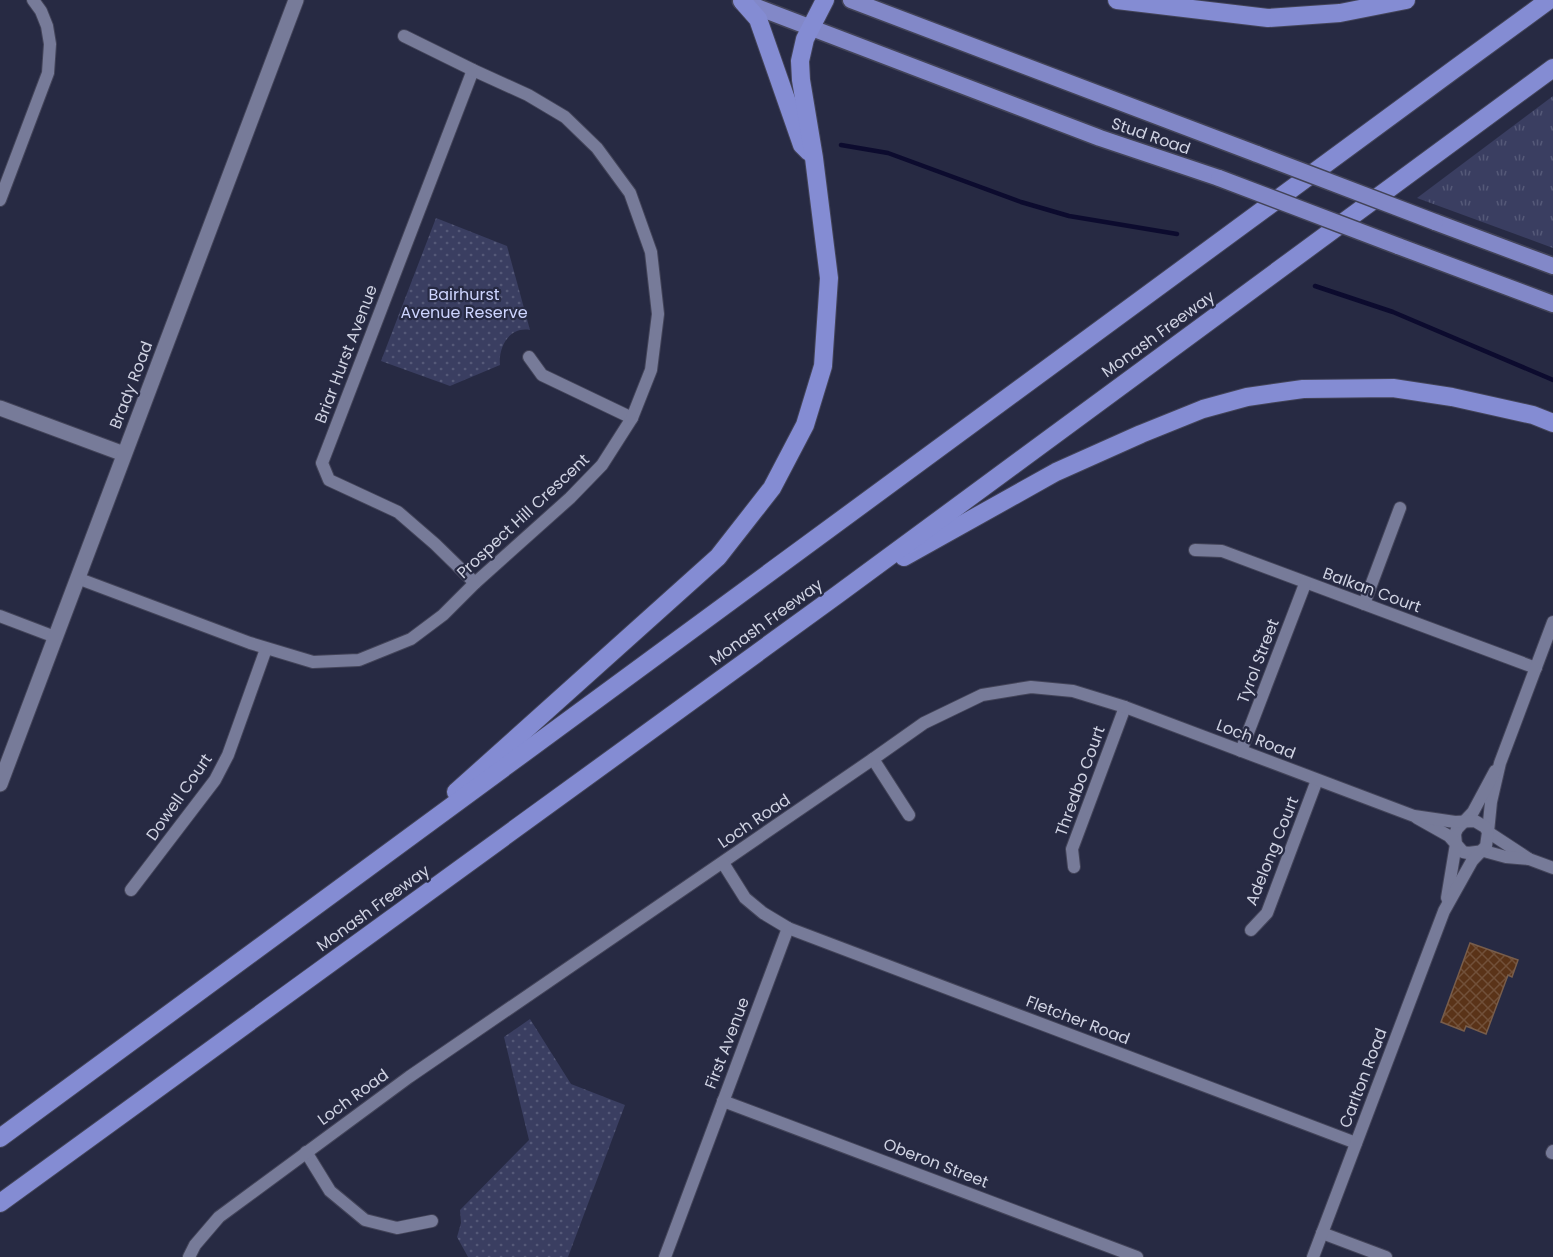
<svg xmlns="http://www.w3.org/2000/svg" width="1553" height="1257" viewBox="0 0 1553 1257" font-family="Poppins,sans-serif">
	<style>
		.grass { fill: url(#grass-tufts) }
		.park { fill: url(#park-dots) }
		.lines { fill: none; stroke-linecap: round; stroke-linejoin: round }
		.stream { stroke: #0c0b2e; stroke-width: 4.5 }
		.building { fill: url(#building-cross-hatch); stroke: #785d4b; stroke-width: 1.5 }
		.minor-casing { stroke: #434459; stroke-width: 14 }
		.tertiary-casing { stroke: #434459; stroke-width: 17 }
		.secondary-casing { stroke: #434459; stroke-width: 17 }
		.trunk-casing { stroke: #434459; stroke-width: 19 }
		.motorway-casing { stroke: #434459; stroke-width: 20 }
		.minor { stroke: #777b99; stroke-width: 12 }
		.tertiary { stroke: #777b99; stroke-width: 15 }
		.secondary { stroke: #777b99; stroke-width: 15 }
		.trunk { stroke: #8288c8; stroke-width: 16 }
		.motorway { stroke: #848cd3; stroke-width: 18 }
		.trunk-bridge-casing { stroke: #434459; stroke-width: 19; stroke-linecap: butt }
		.trunk-bridge { stroke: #8288c8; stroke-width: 16 }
		.labels { text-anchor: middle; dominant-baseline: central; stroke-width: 4.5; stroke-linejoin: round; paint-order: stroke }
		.street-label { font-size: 16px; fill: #d0d3e3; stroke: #272a43 }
		.park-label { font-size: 16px; fill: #cdd4fe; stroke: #272a43 }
	</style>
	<defs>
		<pattern id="grass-tufts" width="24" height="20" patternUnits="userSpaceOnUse" patternTransform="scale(1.5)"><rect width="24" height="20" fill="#3a3e61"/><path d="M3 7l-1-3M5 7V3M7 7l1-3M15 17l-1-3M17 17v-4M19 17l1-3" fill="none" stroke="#555978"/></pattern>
		<pattern id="park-dots" width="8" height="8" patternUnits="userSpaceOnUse" patternTransform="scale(1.5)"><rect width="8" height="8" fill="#3a3e61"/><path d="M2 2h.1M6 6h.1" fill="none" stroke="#555978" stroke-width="1.8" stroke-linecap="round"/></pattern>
		<pattern id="building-cross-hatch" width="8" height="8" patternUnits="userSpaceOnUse" patternTransform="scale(1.5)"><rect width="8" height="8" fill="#5a3318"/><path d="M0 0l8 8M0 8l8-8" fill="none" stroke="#715039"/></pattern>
	</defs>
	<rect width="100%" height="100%" fill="#272a43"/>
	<path class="grass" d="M1553 96V248L1417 198Z"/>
	<g class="park">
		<path d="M436 218 507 246 530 330C509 326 498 348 500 365L450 386 381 361Z"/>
		<path d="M530 1019 571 1084 625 1105 568 1257H468L457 1237 461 1223 460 1210 529 1140 504 1037Z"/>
	</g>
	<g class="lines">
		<g class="stream">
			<path d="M841 145 888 153 1021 202 1069 216 1177 234"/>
			<path d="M1315 286 1393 312 1553 380"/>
		</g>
	</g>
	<path class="building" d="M1470 943 1518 960 1512 977 1508 975 1486 1034 1466 1026 1464 1031 1441 1022Z"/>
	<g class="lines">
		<defs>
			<g id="minor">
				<path d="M473 70 322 463 329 480 398 512 435 544 475 583"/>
				<path d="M0 200 48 73 50 44 47 26 41 11 33 0"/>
				<path d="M529 357 542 375 632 418"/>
				<path d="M1195 550 1222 551 1536 668"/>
				<path d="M77 578 250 643 313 662 359 660 411 639 443 615 475 583 570 498 602 465 632 418 651 370 658 314 651 252 630 193 597 148 565 117 528 95 473 70 404 36"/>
				<path d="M1364 604 1400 508"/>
				<path d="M0 616 55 637"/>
				<path d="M1553 622 1500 763 1491 802 1488 832 1529 859 1553 868"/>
				<path d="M1241 751 1305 584"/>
				<path d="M873 759 909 815"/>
				<path d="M1495 771 1473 812 1457 829 1455 834 1456 844 1463 852 1468 853 1484 851 1506 857 1529 859"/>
				<path d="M1417 818 1449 836 1456 844 1447 898"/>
				<path d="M1074 867 1072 849 1125 707"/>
				<path d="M131 890 215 780 228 755 266 649"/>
				<path d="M788 928 1356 1143"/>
				<path d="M1251 930 1267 913 1317 780"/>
				<path d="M723 1101 1137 1257"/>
				<path d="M306 1152 330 1191 365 1220 397 1228 432 1221"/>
				<path d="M1552 1153 1553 1151"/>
				<path d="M1322 1233 1386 1257"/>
				<path d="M189 1257 195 1245 219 1217 409 1077 873 759 924 723 982 695 1031 687 1073 691 1125 707 1414 816 1455 822 1475 821 1485 827 1488 832 1486 846 1472 861 1444 911 1313 1257"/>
				<path d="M665 1257 788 928 763 913 745 898 723 863"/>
			</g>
			<path id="tertiary" d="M0 408 124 454"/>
			<path id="secondary" d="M0 784 296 0"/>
			<g id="trunk">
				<path d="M851 0 1257 154"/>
				<path d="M741 1 1100 138 1219 178"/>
				<path d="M1435 222 1553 266"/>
				<path d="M1398 246 1553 304"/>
			</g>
			<g id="motorway">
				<path d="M1117 0 1268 18 1340 13 1406 0"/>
				<path d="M743 2 758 19 802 145 809 152"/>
				<path d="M904 557 1056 472 1141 434 1203 409 1247 397 1303 389 1393 388 1452 397 1533 415 1553 423"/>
				<path d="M456 792 718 557 772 488 805 425 823 366 829 278 814 158 801 80 800 61 805 39 825 0"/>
				<path d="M0 1138C518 760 1032 378 1549 0"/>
				<path d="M0 1203 837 595 1553 68"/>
			</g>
		</defs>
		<use href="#minor" class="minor-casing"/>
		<use href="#tertiary" class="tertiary-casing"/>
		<use href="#secondary" class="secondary-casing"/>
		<use href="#trunk" class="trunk-casing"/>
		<use href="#motorway" class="motorway-casing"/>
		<use href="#minor" class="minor"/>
		<use href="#tertiary" class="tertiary"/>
		<use href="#secondary" class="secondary"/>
		<use href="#trunk" class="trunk"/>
		<use href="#motorway" class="motorway"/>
		<defs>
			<g id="trunk-bridge">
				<path d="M1257 154 1435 222"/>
				<path d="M1219 178 1398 246"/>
			</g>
		</defs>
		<use href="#trunk-bridge" class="trunk-bridge-casing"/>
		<use href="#trunk-bridge" class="trunk-bridge"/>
	</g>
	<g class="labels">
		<g class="street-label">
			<text transform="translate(1151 136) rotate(19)">Stud Road</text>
			<text transform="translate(1158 334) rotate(-36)">Monash Freeway</text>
			<text transform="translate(346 354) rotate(-69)">Briar Hurst Avenue</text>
			<text transform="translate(131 385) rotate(-69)">Brady Road</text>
			<text transform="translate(523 516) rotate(-43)">Prospect Hill Crescent</text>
			<text transform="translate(1372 590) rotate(20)">Balkan Court</text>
			<text transform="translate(766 622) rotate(-36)">Monash Freeway</text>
			<text transform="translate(1258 661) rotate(-69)">Tyrol Street</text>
			<text transform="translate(1256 739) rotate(21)">Loch Road</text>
			<text transform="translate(1080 781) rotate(-70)">Thredbo Court</text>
			<text transform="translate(179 797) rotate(-55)">Dowell Court</text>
			<text transform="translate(754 821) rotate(-34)">Loch Road</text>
			<text transform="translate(1272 851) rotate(-68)">Adelong Court</text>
			<text transform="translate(373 908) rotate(-36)">Monash Freeway</text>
			<text transform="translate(1078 1020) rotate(21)">Fletcher Road</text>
			<text transform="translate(727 1043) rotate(-69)">First Avenue</text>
			<text transform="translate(1363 1078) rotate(-69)">Carlton Road</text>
			<text transform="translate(353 1097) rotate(-36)">Loch Road</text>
			<text transform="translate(936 1163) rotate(21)">Oberon Street</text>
		</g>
		<g class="park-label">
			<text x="464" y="294">Bairhurst<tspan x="464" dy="18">Avenue Reserve</tspan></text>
		</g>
	</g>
</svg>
